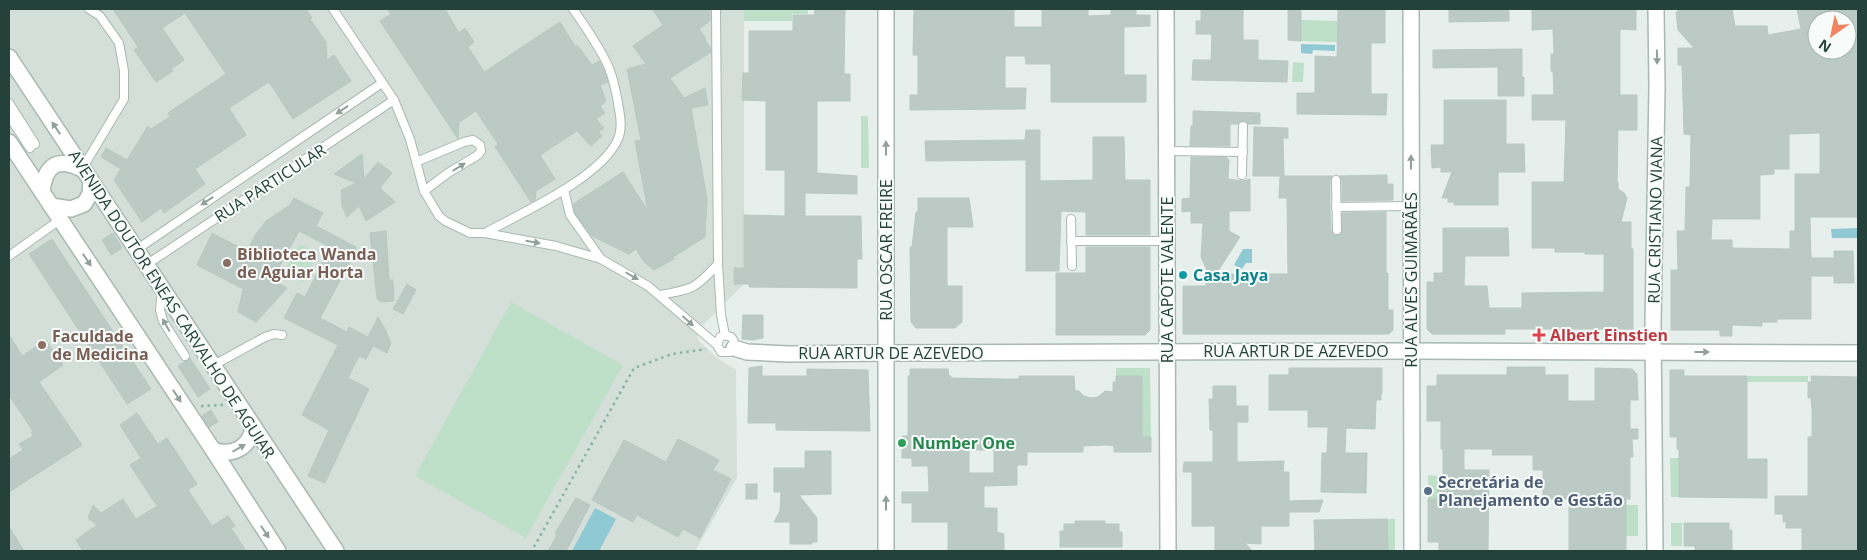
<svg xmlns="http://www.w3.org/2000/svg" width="1867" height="560" viewBox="0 0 1867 560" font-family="'Open Sans',sans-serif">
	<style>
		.built { fill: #d4dfda }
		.green { fill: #bfe0c8 }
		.water { fill: #8ec9d4 }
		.building { fill: #bbcac4; stroke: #b8c9c2; fill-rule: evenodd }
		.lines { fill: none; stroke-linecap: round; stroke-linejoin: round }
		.service-casing { stroke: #a8b8b2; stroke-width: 10 }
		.minor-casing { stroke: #a8b8b2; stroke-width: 18 }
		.tertiary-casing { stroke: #a8b8b2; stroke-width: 18 }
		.path { stroke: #86b3a5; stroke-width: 2.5; stroke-dasharray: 2.5 4; stroke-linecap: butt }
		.service { stroke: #fff; stroke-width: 8 }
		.minor { stroke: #fff; stroke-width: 15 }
		.tertiary { stroke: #fff; stroke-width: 15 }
		.oneway { fill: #92a09c }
		.education-dot { fill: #8d6e63; stroke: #f7fbf9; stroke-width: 2 }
		.culture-dot { fill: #0f9aa8; stroke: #f7fbf9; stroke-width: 2 }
		.health-dot { fill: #e0444e; stroke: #f7fbf9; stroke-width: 2 }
		.leisure-dot { fill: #2e9e5b; stroke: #f7fbf9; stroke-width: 2 }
		.service-dot { fill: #5c6f8a; stroke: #f7fbf9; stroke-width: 2 }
		.labels { text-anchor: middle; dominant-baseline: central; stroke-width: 4; stroke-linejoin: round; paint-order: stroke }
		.street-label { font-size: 16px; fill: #24423a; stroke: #f7fbf9 }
		.education-label { font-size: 16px; font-weight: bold; fill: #785e54; stroke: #f7fbf9; text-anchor: start }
		.culture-label { font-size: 16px; font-weight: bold; fill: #0d838f; stroke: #f7fbf9; text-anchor: start }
		.health-label { font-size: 16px; font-weight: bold; fill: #be3a42; stroke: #f7fbf9; text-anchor: start }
		.leisure-label { font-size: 16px; font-weight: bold; fill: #27864d; stroke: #f7fbf9; text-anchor: start }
		.service-label { font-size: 16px; font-weight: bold; fill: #4e5e75; stroke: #f7fbf9; text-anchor: start }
	</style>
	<rect width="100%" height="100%" fill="#e6efeb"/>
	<path class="built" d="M9 9H744V284L698 330 697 335 700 342 716 357 736 370 737 478 695 551H9Z"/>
	<g class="green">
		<path d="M744 9H808V14H792V21H744Z"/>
		<path d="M1301 20 1338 21 1337 42 1301 41Z"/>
		<path d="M1293 62 1304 63 1303 82H1292Z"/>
		<path d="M861 116H868L869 168H861Z"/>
		<path d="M299 244 318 253 303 282 284 272Z"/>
		<path d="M511 302 623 365 526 538 415 476Z"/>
		<path d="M1116 368H1150L1151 437H1142V376H1116Z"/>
		<rect x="1747" y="376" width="61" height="6"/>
		<path d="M1670 458H1679V497H1671Z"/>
		<path d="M1428 475 1438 476V499H1428Z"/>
		<rect x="1626" y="505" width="12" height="31"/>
		<path d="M1387 519H1395V551H1388Z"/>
		<rect x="1671" y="523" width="11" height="23"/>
	</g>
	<g class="water">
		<path d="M1301 44 1335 45V51L1313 50 1312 54 1301 53Z"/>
		<path d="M1858 228V238H1832L1831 229Z"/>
		<path d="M1243 249H1252V263H1246L1242 269 1234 265Z"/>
		<path d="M595 508 616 519 599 551H572Z"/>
	</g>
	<g class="building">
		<path d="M113 9H306L312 18 310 19 326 42 327 60 334 55 351 81 293 119 269 82 229 108 246 135 195 169 205 184 164 213 161 208 142 222 114 180 121 169 101 157 106 148 127 160 148 126 151 129 170 117 168 113 226 74 185 13 162 28 184 60 171 69 173 71 156 82 134 50 138 47Z"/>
		<path d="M387 9H445L459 33 465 28 474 42 468 47 484 72 560 22 575 46H578L592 65 599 61 604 70 608 82 600 85 606 101 600 106 605 113 596 119 604 128 599 132 602 136 591 146 577 131 540 155 555 179 536 191 535 200 531 202 495 147 498 144 476 111 459 122 458 139 380 21 391 14Z"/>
		<path d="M652 9H710V21L699 29 706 39 705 40 711 49V52L670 78 684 98 705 88 708 105 691 108 707 199 705 237 673 257 674 259 654 270 644 262 636 249 629 254 592 236 575 213 573 204 623 172 648 211 635 141 641 140 627 69 646 64 633 46 663 25Z"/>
		<path d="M814 9H845L844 74H850V101H817V173L857 176V194L805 193V216H861L862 259H857V288L749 287V284H734V268H744V215L785 216V170H766V101L742 100 743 73H749V31H793V15H815Z"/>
		<path d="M914 9H1014V27H1042V9H1088V16L1111 15V9H1136V15H1150V26L1124 27V75H1146V102H1051V64H1026L1025 56H1005V88H1026L1025 109 910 110V95H918V55H913Z"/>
		<path d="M1201 9H1243V40H1258V60L1288 61 1287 82 1192 80 1193 60H1211L1212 34H1196V21H1201Z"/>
		<path d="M1288 9H1301V41L1288 40Z"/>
		<path d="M1338 9H1385V43H1371V94H1387L1386 115 1297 114V93H1315V56L1337 57Z"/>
		<path d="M1449 9H1509V21L1449 22Z"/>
		<path d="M1532 9H1636V30L1620 29V95H1637V130H1618L1617 182H1618V189L1624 193 1627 198 1621 222H1631V249H1633V329H1505V334H1432L1427 329V282H1434V273H1443V228H1508L1509 256H1465L1464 286H1487L1489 308H1522V293L1604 292V254H1585V252H1555V248H1532V182H1564L1566 120H1532V95H1554L1553 71H1551V54H1554L1553 29 1532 30Z"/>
		<path d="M1678 9H1732L1735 26H1767L1768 35 1801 29 1797 9H1858V217H1810L1811 258H1834V251H1853L1854 283H1834V276H1811V319H1777V322H1762V326L1732 325V336H1720V330H1671V270H1678L1677 231H1685L1686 187H1690L1691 135 1684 134 1682 65H1678V48H1694L1678 30 1676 12H1678ZM1817 20H1847V50H1817ZM1820 133V174H1795V231H1790V249L1732 248V240H1711L1712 219H1760V175L1774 174V169H1789V134Z"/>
		<path d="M1522 49V77H1524V96H1498V67L1433 68V50Z"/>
		<path d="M1444 100H1506V144H1524L1525 172H1498V205H1454V202H1448V198H1442L1452 172H1441V167L1432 168 1431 145H1444Z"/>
		<path d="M1193 111 1260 113V124H1248L1243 120 1238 124H1230V146H1190L1191 126H1193Z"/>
		<path d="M1254 127 1288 128V138H1283L1284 176H1333L1330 180V208L1331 230 1334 235H1339L1342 232V213L1386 212V273H1388V310H1393V330L1389 334H1183V286H1206V268L1201 257 1203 223H1191V211L1182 212V199L1190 198 1191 157H1226L1229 160 1228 179 1242 181 1250 179V211H1229V231L1240 237 1216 274H1288L1287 198H1279L1280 176H1253Z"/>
		<path d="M1026 130H1040V181L1093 180V137H1124L1125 180H1150V235H1086V212L1061 211 1059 271H1026V160L926 161 925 141 1025 140Z"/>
		<path d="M362 154 364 179 378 162 392 173 380 188 395 202 366 221 359 206 347 217 342 206 341 190 356 183 334 174Z"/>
		<path d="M1387 175V184H1393V200L1342 201V180L1339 176Z"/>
		<path d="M294 198 323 213 316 226 356 247V251L320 318 347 332 349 327 368 337 378 317 385 329 391 343 387 353 373 346 366 359 359 356 348 378 369 389 325 483 308 476 329 430 302 415 338 345 284 318 297 293 305 297 330 247 299 231 272 280 287 288 256 322 238 312 243 289 197 265 212 233 247 251 256 234 266 221 290 205Z"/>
		<path d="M918 198H969L973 227H947V286H962V322L955 328H916L911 322 910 247H912L916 212H918Z"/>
		<path d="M386 231 389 280H393L394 301 381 302 377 299 370 233Z"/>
		<path d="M113 233 122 248 111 255 102 240Z"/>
		<path d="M52 239 151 389 127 404 29 254Z"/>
		<path d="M1086 247H1150V330L1145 335H1056V273H1086Z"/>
		<path d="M407 284 416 290 403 314 393 309Z"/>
		<path d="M743 315H763V338L753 340 742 339Z"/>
		<path d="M9 335 22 356 46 340 63 365 39 382 82 445 9 492V459L23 450 19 444 33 436 31 432 33 431 9 395Z"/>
		<path d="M190 358 210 389 198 397 178 366Z"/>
		<path d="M762 366V376H807V369L868 370 870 431 776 430V423H748L749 368Z"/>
		<path d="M1507 367H1545V375H1568V401H1595V368L1632 369 1637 374 1638 400H1630V429H1638V439H1632L1633 457H1630V499H1626V551H1569V499H1543V470H1533V455H1492L1493 449H1464V470H1489L1488 551H1439V542H1428V499H1438V476H1443V449H1441V421H1427V386H1437V375H1507Z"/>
		<path d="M1289 368H1382V393H1381V400H1376L1375 429 1346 428 1345 453H1367L1366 493 1321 492 1322 453H1327L1328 427H1308V410H1269V375H1289Z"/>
		<path d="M910 369H948L949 376H951V378L1005 379H1019V376H1074L1075 391H1079L1084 396 1091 398 1098 397 1105 391 1113 392V382H1116V376H1142V437H1151V452H1114V446L1106 445 1083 446V452H1027V465H1017V485L984 486V508H997V532L1004 534V551H948V522H912V503H902V492H929L928 466H912V458H902V436H908V376H910ZM969 450H994V473H969Z"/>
		<path d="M1670 370H1684V376H1747V459H1767V498L1679 497V449H1677V437H1670Z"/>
		<path d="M1811 376 1858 377V551H1802V528H1786V521L1783 522V514H1775V496H1808V437H1812V409L1811 398H1808V382H1812Z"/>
		<path d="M1213 386H1236V406H1248V422H1237V462L1284 461 1283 472H1289V501L1323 500 1319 512H1289V526H1261V544L1245 543 1252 551H1215V526H1192V472H1183L1184 462H1213V430H1210L1209 399H1213Z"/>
		<path d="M211 410 218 422 209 427 202 416Z"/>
		<path d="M137 413 158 444 167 438 197 484 188 490 212 526 228 516 235 526 231 528 246 551H83L76 540 97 525 88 518 93 505 101 513 123 499 136 519 157 506 130 465 141 458 120 425Z"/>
		<path d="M678 439 719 460 713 470 731 479 700 538 683 529 678 537 637 515 633 522 592 500 624 440 666 462Z"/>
		<path d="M805 451H831V494L799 495 817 518V542H812V544H790V522H774L780 511 781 492H774V468H805Z"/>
		<rect x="746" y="484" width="11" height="15"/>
		<path d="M576 498 590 505 566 551H548L557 535 555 533Z"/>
		<path d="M1387 519 1388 551H1315L1314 520Z"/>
		<path d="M1075 521H1105V524H1119V532H1122V547H1060V531H1064V524H1075Z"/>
		<path d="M1684 523H1729V530H1732V551H1695V546H1684Z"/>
		<path d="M9 527 24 551H9Z"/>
	</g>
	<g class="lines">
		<defs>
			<g id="service">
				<path d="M333 9 394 100 410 139 424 191 439 216 445 221 470 233H485L556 246 601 259 648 286 717 345 721 352H730C735 348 736 342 731 337L725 335 720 337 717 345"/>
				<path d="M716 9 718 264 721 315 725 335"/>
				<path d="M9 103 35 144"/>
				<path d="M9 116 30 148"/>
				<path d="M1167 151 1243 152"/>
				<path d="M416 162 464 142 473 140 480 145 481 151 478 155 448 173 424 191"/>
				<path d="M82 169 124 99V71L119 43 100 16 89 9"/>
				<path d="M1242 175 1243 126"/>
				<path d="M1336 180 1337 230"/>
				<path d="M564 190 570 215 601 259"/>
				<path d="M1336 207 1411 206"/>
				<path d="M1071 219 1072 266"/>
				<path d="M485 233C521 213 601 178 618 139 622 130 621 119 619 109 617 96 614 81 609 68 600 47 586 28 573 9"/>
				<path d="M1071 241H1167"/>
				<path d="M136 250 382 83"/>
				<path d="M9 256 61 219"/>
				<path d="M146 265 394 100"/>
				<path d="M162 290 160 310 163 321 185 356"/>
				<path d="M660 295C693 289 695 289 718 264"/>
				<path d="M212 366 265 337 274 334 282 335"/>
			</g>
			<g id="minor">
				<path d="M1166 9 1168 551"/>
				<path d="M1411 9 1412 551"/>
				<path d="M9 57 336 551"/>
				<path d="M9 142 213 450 278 551"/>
				<path d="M42 192C45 165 57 157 82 169"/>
				<path d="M51 206 71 209 84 204 90 194 91 181"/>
				<path d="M734 348 747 352 788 354 886 353"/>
				<path d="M213 450C233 457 250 447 253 427"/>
				<path d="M1655 551 1653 325 1657 86 1656 9"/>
			</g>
			<g id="tertiary">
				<path d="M886 9V551"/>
				<path d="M886 353 1411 351 1858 353"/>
			</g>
		</defs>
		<use href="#service" class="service-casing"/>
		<use href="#minor" class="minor-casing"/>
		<use href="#tertiary" class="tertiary-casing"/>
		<g class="path">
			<path d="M201 406 223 405"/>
			<path d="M534 547 634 368 672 354 706 349"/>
		</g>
		<use href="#service" class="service"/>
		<use href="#minor" class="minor"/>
		<use href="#tertiary" class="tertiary"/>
	</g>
	<defs><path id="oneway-solid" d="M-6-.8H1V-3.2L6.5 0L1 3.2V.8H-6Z" transform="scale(1.25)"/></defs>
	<g class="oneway">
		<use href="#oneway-solid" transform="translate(1657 57) rotate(89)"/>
		<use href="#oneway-solid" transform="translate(342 110) rotate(146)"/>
		<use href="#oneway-solid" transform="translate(56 128) rotate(-124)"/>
		<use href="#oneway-solid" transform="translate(886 148) rotate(-90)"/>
		<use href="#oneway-solid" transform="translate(1411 162) rotate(-90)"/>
		<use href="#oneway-solid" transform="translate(459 167) rotate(-31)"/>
		<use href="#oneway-solid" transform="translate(207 201) rotate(146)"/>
		<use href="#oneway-solid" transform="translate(533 242) rotate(10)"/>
		<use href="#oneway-solid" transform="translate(87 260) rotate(56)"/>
		<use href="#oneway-solid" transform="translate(632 276) rotate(30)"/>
		<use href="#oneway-solid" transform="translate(688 321) rotate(42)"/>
		<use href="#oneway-solid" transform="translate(166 325) rotate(-119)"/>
		<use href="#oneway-solid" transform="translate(1702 352)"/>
		<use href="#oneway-solid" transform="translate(177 396) rotate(57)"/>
		<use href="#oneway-solid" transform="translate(239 448) rotate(-30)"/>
		<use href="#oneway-solid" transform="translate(886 503) rotate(-90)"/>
		<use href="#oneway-solid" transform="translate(265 532) rotate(57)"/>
	</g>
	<g class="education-dot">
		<circle cx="227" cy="263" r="5"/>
		<circle cx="42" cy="345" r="5"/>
	</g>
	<circle class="culture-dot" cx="1183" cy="275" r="5"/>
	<path class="health-dot" d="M1536.5 327.5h5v5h5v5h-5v5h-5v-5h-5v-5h5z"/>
	<circle class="leisure-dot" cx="902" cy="443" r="5"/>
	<circle class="service-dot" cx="1428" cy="491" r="5"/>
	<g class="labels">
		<g class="street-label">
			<text transform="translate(270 183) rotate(-33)">RUA PARTICULAR</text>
			<text transform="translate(1655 220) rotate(-89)">RUA CRISTIANO VIANA</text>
			<text transform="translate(886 250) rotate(-90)">RUA OSCAR FREIRE</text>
			<text transform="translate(1167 280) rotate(-90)">RUA CAPOTE VALENTE</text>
			<text transform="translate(1411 280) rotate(-90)">RUA ALVES GUIMARÃES</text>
			<text transform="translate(172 304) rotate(57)">AVENIDA DOUTOR ENEAS CARVALHO DE AGUIAR</text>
			<text x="1296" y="351">RUA ARTUR DE AZEVEDO</text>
			<text x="891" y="353">RUA ARTUR DE AZEVEDO</text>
		</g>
		<g class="education-label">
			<text x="237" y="254">Biblioteca Wanda<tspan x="237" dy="18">de Aguiar Horta</tspan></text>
			<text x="52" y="336">Faculdade<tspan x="52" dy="18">de Medicina</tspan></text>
		</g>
		<g class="culture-label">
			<text x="1193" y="275">Casa Jaya</text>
		</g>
		<g class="health-label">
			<text x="1550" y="335">Albert Einstien</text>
		</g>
		<g class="leisure-label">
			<text x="912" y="443">Number One</text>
		</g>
		<g class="service-label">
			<text x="1438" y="482">Secretária de<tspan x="1438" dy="18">Planejamento e Gestão</tspan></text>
		</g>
	</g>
	<rect width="1867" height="560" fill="none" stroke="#24423a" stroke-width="20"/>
	<g transform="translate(1832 35) rotate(213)"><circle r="24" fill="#f7fbf9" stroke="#a3b1ad"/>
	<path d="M0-4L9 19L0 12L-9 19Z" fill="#f4845f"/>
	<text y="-8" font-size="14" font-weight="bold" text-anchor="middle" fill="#24423a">N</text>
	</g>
</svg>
